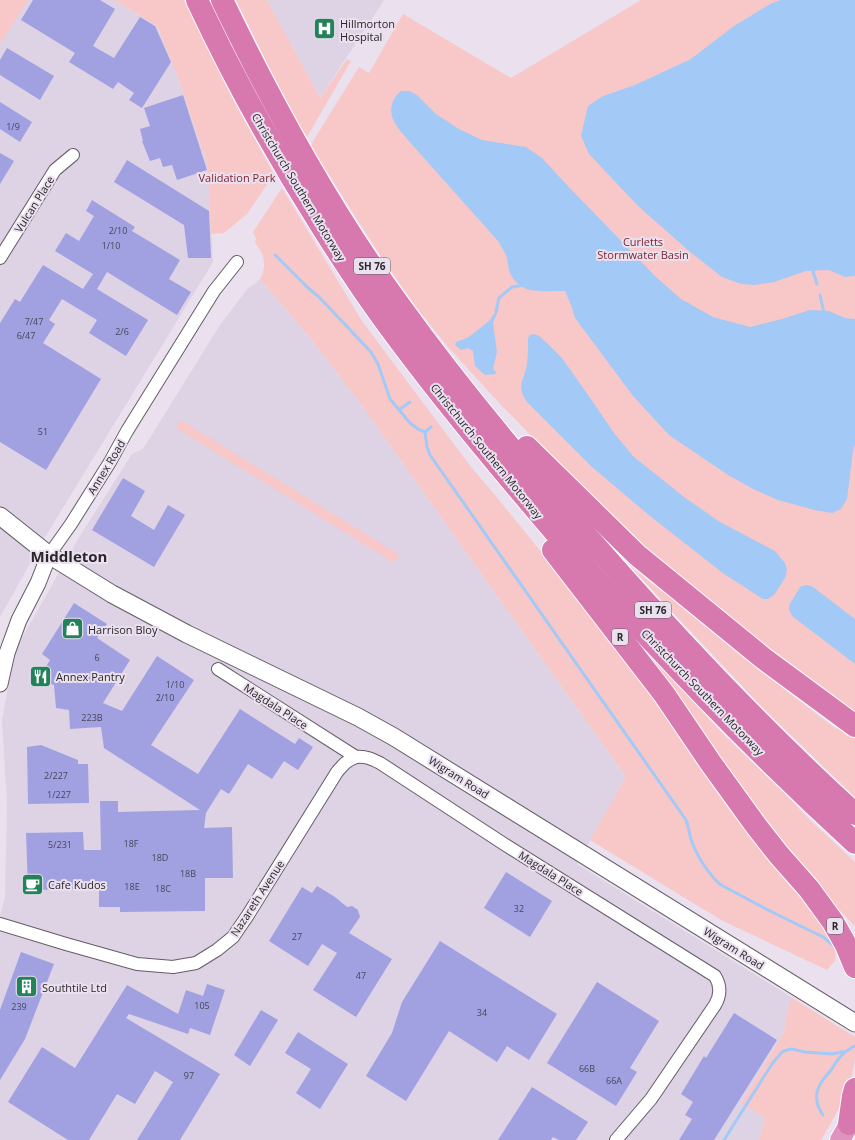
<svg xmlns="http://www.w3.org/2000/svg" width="855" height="1140" viewBox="0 0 855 1140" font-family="'Open Sans',sans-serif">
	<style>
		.built { fill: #ded2e5 }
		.green { fill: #f8c8c9 }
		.water { fill: #a3c9f6 }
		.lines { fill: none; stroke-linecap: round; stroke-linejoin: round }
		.stream { stroke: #a3c9f6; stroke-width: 3 }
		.building { fill: #a1a1e2 }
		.minor-casing { stroke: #645c67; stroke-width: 14 }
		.tertiary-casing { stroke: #645c67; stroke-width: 17 }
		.secondary-casing { stroke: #645c67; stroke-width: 19 }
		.trunk-casing { stroke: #fff; stroke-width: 22 }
		.motorway-casing { stroke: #fff; stroke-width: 24 }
		.minor { stroke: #fff; stroke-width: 12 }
		.tertiary { stroke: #fff; stroke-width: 15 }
		.secondary { stroke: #fff; stroke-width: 17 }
		.trunk { stroke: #df94bf; stroke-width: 20 }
		.motorway { stroke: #d779af; stroke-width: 22 }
		.labels { text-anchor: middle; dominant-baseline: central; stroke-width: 4; stroke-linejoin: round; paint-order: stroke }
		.number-label { font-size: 9px; fill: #48465a }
		.shield { fill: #eae0ee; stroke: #645e66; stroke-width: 1 }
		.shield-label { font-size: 10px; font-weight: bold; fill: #2a272c }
		.poi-label { font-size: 11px; fill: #2a272c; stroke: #eae0ee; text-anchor: start }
		.park-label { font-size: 11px; fill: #7b1f2e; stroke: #eae0ee }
		.street-label { font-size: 11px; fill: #2a272c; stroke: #eae0ee }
		.district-label { font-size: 15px; font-weight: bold; fill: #2a272c; stroke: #eae0ee }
	</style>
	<rect width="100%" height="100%" fill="#eae0ee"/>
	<g class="built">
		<path d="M26 0H114L157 26 180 83 208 167 213 262 42 542 0 617V42Z"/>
		<path d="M267 0H384L320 98Z"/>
		<path d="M260 279 307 334 360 403 626 777 577 864 791 997 783 1034 741 1103 765 1118 759 1140H0V916L5 897 7 803 2 721 14 652 78 539 132 454 143 449 220 325 248 288 255 284Z"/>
	</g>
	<g class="green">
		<path d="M0 0H28L0 44Z"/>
		<path d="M114 0H184L232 98 274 174 247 214 224 233 211 234 208 167 180 83 157 26Z"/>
		<path d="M236 0H267L320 98 347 59 351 61 307 137 300 126 274 77Z"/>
		<path d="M641 0H855V715L792 668 644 548 563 468 502 406 448 347 417 308 388 267 360 224 311 146 313 141 359 67 369 73 403 14 511 78Z"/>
		<path d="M282 188 362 321 471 467 495 495 605 631 636 672 712 786 743 828 789 885 802 896 836 941 835 961 827 970 723 921 675 892 590 840 626 777 360 403 307 334 260 279C267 267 265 254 255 243L256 239 253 232Z"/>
		<path d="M181 420 400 555 394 563 176 428Z"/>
		<path d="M631 567 667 595 745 659 836 729 840 725 855 736V797L766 711 678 618Z"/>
		<path d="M633 637 722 733 785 794 812 822 855 862V926L827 898 780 842Z"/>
		<path d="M791 997 855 1037C855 1044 855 1050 855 1056 853 1086 836 1115 821 1140H759L765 1118 741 1103 783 1034Z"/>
	</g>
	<g class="water">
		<path d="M781 0H855V276L845 277 829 270 806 271 774 282 754 285 741 284 722 277 689 251 638 206 589 154 581 136 588 106 603 96 635 85 691 59 734 26 772 3Z"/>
		<path d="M401 91H409L417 95 436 114 459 129 482 140 526 147 542 158 566 184 656 277 681 299 713 317 750 327 782 319 810 310 829 311 845 318 855 319V445L853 451 847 499 841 509 832 513 814 510 778 500 753 489 728 475 669 435 633 396 575 318 571 305 565 291C544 290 521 297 510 273 508 268 508 263 507 258 505 252 501 246 498 241L407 139C403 134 398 129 395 123 388 112 391 99 401 91Z"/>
		<path d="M498 308V311L493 323 497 352 493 369 496 372V374L485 375 475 366 473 351 468 348 461 350 455 345 456 342 469 337 489 321Z"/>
		<path d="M534 334 539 336 547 343 562 358 593 402 614 433 633 456 684 497 720 522 775 551 785 563 787 570 785 578 774 595 768 599H763L724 574 650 516 592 467 527 402C515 384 525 381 527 363 528 355 528 346 528 338L530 335Z"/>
		<path d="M807 585 813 587 855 619V664L792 616 789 610V605L801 586Z"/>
	</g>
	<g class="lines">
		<g class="stream">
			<path d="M275 255 307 287 320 298 371 352 378 364 390 399 410 423 418 429 425 432"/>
			<path d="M812 268 817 284"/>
			<path d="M820 295 824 313"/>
			<path d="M496 311 499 298 512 287 525 285"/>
			<path d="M400 409 410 402"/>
			<path d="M425 432 427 447 430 455 686 820C689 827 689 835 692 842 697 856 709 875 721 885L768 910 823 937 833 945"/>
			<path d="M425 432 431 427"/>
			<path d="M823 1115C816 1106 814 1093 821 1083 824 1078 828 1074 831 1070 836 1063 838 1058 845 1052"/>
			<path d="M724 1140 772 1064 782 1052 787 1050 792 1049 805 1052 832 1054 847 1051 854 1046"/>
		</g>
	</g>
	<g class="building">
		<path d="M33 0H100L115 9 93 46 114 58 140 17 155 26 171 62 142 108 129 100 134 93 118 82 113 89 69 62 75 53 21 20Z"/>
		<path d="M7 48 54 76 40 100 0 75V60Z"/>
		<path d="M183 95 207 170 177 180 172 165 163 167 160 158 150 161 142 141H143L140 129 150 126 144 108Z"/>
		<path d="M0 102 32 122 20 142 0 129Z"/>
		<path d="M0 153 14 161 0 184Z"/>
		<path d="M127 160 209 211 211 258H188L184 225 114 182Z"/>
		<path d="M92 200 135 227 132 231 180 260 169 279 191 292 177 315 107 272 97 289 148 320 126 356 89 333 97 320 62 299 49 320 55 324 43 343 101 379 46 470 0 442V323L15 299 20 302 43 265 83 289 93 274 55 251 66 233 79 241 94 216 86 211Z"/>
		<path d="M123 478 145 491 131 516 154 530 168 505 185 515 154 567 92 530Z"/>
		<path d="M74 603 107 624 97 638 130 660 103 703 122 711 157 656 194 680 151 745 198 774 240 709 295 744 299 738 313 747 298 770 284 761 272 779 248 764 229 794 221 789 206 813 204 828 232 827 233 878H205V911L120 912V907H99V889L28 890 26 833 83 832 84 850H101L100 801H118V812L200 810 104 748 101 727 70 729 69 710 56 708 54 685 38 680 50 660 42 654Z"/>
		<path d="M41 745 78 760V764H88L89 803 28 804 27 747Z"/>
		<path d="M506 872 552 901 530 937 484 908Z"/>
		<path d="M317 886 335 897 347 907 352 906 358 910 360 917 349 933 392 959 356 1017 313 990 337 953 322 944 308 966 269 941 302 887 312 893Z"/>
		<path d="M440 941 557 1014 529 1060 507 1046 497 1062 449 1031 406 1101 366 1076 392 1033 402 1002Z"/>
		<path d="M21 952 54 964 25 1039 0 1080V1010Z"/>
		<path d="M597 982 659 1021 630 1068 637 1072 616 1106 547 1063Z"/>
		<path d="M207 984 225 990 210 1035 190 1028 188 1034 129 1014 126 1018 220 1074 180 1140H137L173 1082 155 1071 135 1104 117 1094 89 1140H68L8 1102 42 1047 75 1068 127 985 178 1014 186 990 203 996Z"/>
		<path d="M261 1010 278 1020 250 1066 234 1055Z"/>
		<path d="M734 1013 777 1040 714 1140H679L692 1119 685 1115 693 1102 681 1094 704 1056 706 1058Z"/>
		<path d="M298 1032 348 1064 320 1109 296 1093 311 1069 285 1053Z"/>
		<path d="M532 1087 588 1122 576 1140H559L553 1137 551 1140H498Z"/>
	</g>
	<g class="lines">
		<defs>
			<g id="minor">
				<path d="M0 258 55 170 73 155"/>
				<path d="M49 555 71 524 110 462 127 431 214 291 237 262"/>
				<path d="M218 669 356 757C366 756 372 759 380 763L504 844 715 976C721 986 721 995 715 1005L651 1099 616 1140"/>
				<path d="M0 924 66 944 137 964 173 967 196 963 217 950 233 937 248 915 337 772C343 765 347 760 356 757"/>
			</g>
			<path id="tertiary" d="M0 684 7 653 19 620 38 583 49 555"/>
			<path id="secondary" d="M0 516 49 555 112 594 187 634 358 717 394 737 855 1023"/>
			<path id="trunk" d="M840 1140 855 1114"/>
			<g id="motorway">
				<path d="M197 0C234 79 275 153 322 227 342 259 363 291 385 321 433 387 485 450 537 511 636 628 742 739 855 843"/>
				<path d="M222 0C273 106 330 211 400 306 462 392 530 473 601 552 681 643 765 732 855 814"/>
				<path d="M527 447 637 555 763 658 855 726"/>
				<path d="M553 550 664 694 710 762 757 827 779 855 809 889 833 922 846 945 855 967"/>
				<path d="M849 1124 853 1096 855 1089"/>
			</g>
		</defs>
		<use href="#minor" class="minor-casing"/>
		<use href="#tertiary" class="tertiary-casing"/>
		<use href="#secondary" class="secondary-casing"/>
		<use href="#trunk" class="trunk-casing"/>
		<use href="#motorway" class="motorway-casing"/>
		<use href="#minor" class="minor"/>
		<use href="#tertiary" class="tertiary"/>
		<use href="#secondary" class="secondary"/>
		<use href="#trunk" class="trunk"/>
		<use href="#motorway" class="motorway"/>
	</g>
	<defs>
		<symbol id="hospital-square" viewBox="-11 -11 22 22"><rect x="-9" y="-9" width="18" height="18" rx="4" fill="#22835b" stroke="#eae0ee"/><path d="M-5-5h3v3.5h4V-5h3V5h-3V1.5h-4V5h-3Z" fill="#fff"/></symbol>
		<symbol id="shop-square" viewBox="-11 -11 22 22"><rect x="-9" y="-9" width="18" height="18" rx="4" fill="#22835b" stroke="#eae0ee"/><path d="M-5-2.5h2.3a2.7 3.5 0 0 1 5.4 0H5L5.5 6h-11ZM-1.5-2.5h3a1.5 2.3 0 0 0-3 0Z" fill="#fff"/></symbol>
		<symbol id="restaurant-square" viewBox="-11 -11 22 22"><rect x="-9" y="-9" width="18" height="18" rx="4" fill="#22835b" stroke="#eae0ee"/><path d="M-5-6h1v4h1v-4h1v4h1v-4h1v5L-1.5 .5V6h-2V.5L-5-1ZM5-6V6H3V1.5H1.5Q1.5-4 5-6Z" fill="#fff"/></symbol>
		<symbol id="cafe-square" viewBox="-11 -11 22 22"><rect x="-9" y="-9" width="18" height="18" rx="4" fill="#22835b" stroke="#eae0ee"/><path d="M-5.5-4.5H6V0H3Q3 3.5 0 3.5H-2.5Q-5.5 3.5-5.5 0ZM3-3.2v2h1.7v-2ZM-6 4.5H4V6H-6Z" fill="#fff"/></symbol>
		<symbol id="building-square" viewBox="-11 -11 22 22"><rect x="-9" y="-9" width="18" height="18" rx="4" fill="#22835b" stroke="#eae0ee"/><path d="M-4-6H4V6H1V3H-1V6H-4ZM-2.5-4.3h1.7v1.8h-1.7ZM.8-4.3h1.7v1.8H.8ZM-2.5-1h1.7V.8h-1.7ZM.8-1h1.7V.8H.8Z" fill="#fff"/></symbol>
	</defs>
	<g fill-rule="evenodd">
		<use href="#hospital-square" x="312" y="16" width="25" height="25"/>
		<use href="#shop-square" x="60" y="616" width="25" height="25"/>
		<use href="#restaurant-square" x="28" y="664" width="25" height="25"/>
		<use href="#cafe-square" x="20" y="872" width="25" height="25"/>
		<use href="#building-square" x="14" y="974" width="25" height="25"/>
	</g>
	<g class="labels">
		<g class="number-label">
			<text x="13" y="126">1/9</text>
			<text x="118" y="230">2/10</text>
			<text x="111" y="245">1/10</text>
			<text x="34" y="321">7/47</text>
			<text x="122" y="331">2/6</text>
			<text x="26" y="335">6/47</text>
			<text x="43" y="431">51</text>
			<text x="97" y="657">6</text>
			<text x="175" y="684">1/10</text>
			<text x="165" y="697">2/10</text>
			<text x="92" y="717">223B</text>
			<text x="56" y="775">2/227</text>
			<text x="59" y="794">1/227</text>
			<text x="131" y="843">18F</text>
			<text x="60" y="844">5/231</text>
			<text x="160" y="857">18D</text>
			<text x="188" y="873">18B</text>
			<text x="132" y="886">18E</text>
			<text x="163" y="888">18C</text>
			<text x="519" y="908">32</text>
			<text x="297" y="936">27</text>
			<text x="361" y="975">47</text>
			<text x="202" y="1005">105</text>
			<text x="19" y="1006">239</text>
			<text x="482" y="1012">34</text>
			<text x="587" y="1068">66B</text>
			<text x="189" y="1075">97</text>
			<text x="614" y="1080">66A</text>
		</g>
		<g class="shield">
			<rect x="354" y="258" width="36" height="16" rx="3"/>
			<rect x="635" y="602" width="36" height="16" rx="3"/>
			<rect x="612" y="629" width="16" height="16" rx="3"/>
			<rect x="827" y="918" width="16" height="16" rx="3"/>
		</g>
		<g class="shield-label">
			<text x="372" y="266">SH 76</text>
			<text x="653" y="610">SH 76</text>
			<text x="620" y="637">R</text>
			<text x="835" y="926">R</text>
		</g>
		<g class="poi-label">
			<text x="340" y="23">Hillmorton<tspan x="340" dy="13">Hospital</tspan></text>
			<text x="88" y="629">Harrison Bloy</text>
			<text x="56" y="676">Annex Pantry</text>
			<text x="48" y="884">Cafe Kudos</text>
			<text x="42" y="987">Southtile Ltd</text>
		</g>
		<g class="park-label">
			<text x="237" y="177">Validation Park</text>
			<text x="643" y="241">Curletts<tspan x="643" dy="13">Stormwater Basin</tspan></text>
		</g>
		<g class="street-label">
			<text transform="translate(299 187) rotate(59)">Christchurch Southern Motorway</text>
			<text transform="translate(34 204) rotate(-58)">Vulcan Place</text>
			<text transform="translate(487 451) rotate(51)">Christchurch Southern Motorway</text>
			<text transform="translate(106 467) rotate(-59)">Annex Road</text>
			<text transform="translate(703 692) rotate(46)">Christchurch Southern Motorway</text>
			<text transform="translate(276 706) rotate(33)">Magdala Place</text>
			<text transform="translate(459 777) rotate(32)">Wigram Road</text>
			<text transform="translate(551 873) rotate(32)">Magdala Place</text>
			<text transform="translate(257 898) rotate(-57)">Nazareth Avenue</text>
			<text transform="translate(734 948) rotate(32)">Wigram Road</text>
		</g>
		<g class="district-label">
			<text x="69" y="556">Middleton</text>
		</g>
	</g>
</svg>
